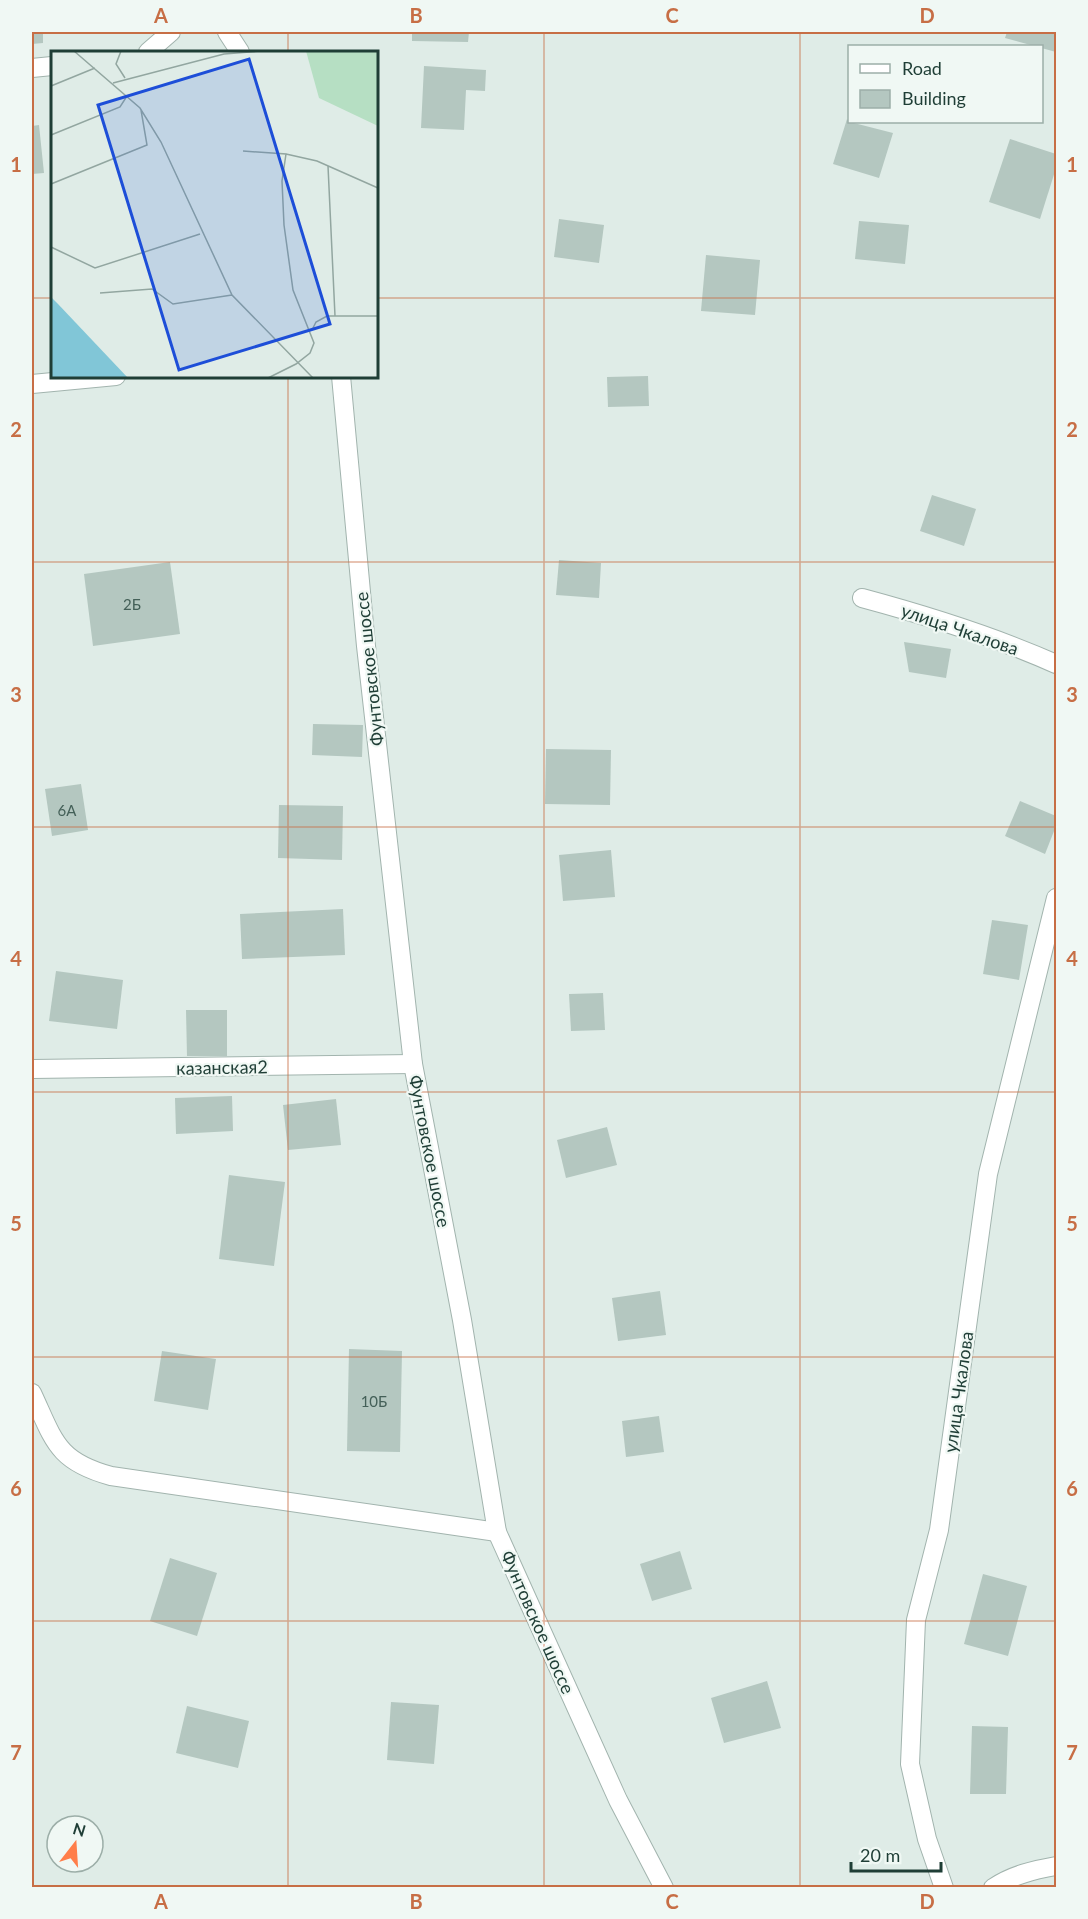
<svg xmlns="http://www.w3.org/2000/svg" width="1088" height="1919" viewBox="0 0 1088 1919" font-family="Lato,sans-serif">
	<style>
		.building { fill: #b4c7c0 }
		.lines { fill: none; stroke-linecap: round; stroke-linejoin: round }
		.minor-casing { stroke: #a2b4ae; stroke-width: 20 }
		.tertiary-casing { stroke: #a2b4ae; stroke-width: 20 }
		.minor { stroke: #fff; stroke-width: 18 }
		.tertiary { stroke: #fff; stroke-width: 18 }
		.grid { fill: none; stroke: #c76e45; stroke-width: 1.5; stroke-opacity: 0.55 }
		.labels { text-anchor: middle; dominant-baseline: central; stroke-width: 4.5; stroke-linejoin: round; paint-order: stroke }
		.number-label { font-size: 15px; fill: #446058 }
		.street-label { font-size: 18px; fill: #1f3e36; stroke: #f0f8f4 }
		.inset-road { fill: none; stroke: #92a6a0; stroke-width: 1.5 }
		.view { fill: #1d4ed8; fill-opacity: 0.15; stroke: #1d4ed8; stroke-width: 3 }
		.inset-edge { fill: none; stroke: #1f3e36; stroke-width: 3 }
		.neatline { fill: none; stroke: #c76e45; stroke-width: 2 }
		.grid-label { font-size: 20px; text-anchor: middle; font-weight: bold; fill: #c76e45 }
	</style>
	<rect width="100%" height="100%" fill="#dfece7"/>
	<g class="building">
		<path d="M32 32H43V43L32 44Z"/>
		<path d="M412 32H469L468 42 412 41Z"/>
		<path d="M1007 32H1056V52L1005 38Z"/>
		<path d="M424 66 486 70 485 91 466 90 464 130 421 128Z"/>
		<path d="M847 119 850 122 893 133 879 178 833 164Z"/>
		<path d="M39 125 44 173 32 174V126Z"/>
		<path d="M1010 139 1056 154V168L1040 219 989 202Z"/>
		<path d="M559 219 604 225 599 263 554 257Z"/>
		<path d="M859 221 909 225 905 264 855 259Z"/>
		<path d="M706 255 760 260 755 315 701 311Z"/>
		<path d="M648 376 649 406 608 407 607 377Z"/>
		<path d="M932 495 976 509 964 546 920 531Z"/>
		<path d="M559 560 601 563 599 598 556 595Z"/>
		<path d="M170 562 180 634 93 646 84 574Z"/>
		<path d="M904 642 951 649 946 678 909 672Z"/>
		<path d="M313 724 363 725 362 757 312 755Z"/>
		<path d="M546 749 611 750 610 805 545 804Z"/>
		<path d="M81 784 88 830 52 836 45 789Z"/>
		<path d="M1020 801 1056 816V826L1045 854 1005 836Z"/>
		<path d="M279 805 343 806 342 860 278 858Z"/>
		<path d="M611 850 615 897 563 901 559 855Z"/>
		<path d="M343 909 345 955 242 959 240 914Z"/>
		<path d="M992 920 1028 925 1019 980 983 974Z"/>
		<path d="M56 971 123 980 117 1029 49 1021Z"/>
		<path d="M603 993 605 1030 571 1031 569 994Z"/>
		<path d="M186 1010H227V1056H187Z"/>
		<path d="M232 1096 233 1131 176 1134 175 1098Z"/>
		<path d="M336 1099 341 1145 288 1150 283 1105Z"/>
		<path d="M607 1127 617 1165 566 1178 557 1140Z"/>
		<path d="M229 1175 285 1182 274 1266 219 1259Z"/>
		<path d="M660 1291 666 1335 618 1341 612 1298Z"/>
		<path d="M349 1349 402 1351 400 1452 347 1451Z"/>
		<path d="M162 1351 216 1359 208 1410 154 1401Z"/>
		<path d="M659 1416 664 1452 626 1457 622 1421Z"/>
		<path d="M680 1551 692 1589 652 1601 640 1564Z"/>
		<path d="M170 1558 217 1573 197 1636 150 1621Z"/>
		<path d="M983 1574 1027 1586 1008 1656 964 1644Z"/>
		<path d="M767 1681 781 1728 724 1743 711 1698Z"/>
		<path d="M391 1702 439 1705 434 1764 387 1760Z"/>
		<path d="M187 1706 249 1721 238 1768 176 1753Z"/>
		<path d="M972 1726 1008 1727 1006 1794H970Z"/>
	</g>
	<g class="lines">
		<defs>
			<g id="minor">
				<path d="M148 52 171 32"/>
				<path d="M32 68 52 66"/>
				<path d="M32 384 116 376"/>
				<path d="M862 598C929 616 993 636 1056 664"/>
				<path d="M32 1069 413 1064"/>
				<path d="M32 1393C54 1440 56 1461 111 1476L497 1532"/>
				<path d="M944 1888 927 1839 910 1764 916 1620 939 1530 988 1174 1056 898"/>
				<path d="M993 1888C1012 1875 1034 1870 1056 1866"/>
			</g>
			<g id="tertiary">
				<path d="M227 32 240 52"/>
				<path d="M341 376 366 646 413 1064 462 1320 497 1532 618 1800 664 1888"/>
			</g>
		</defs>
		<use href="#minor" class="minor-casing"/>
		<use href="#tertiary" class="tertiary-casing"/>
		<use href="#minor" class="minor"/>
		<use href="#tertiary" class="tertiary"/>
	</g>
	<path class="grid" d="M288 32V52M544 32V1888M800 32V1888M32 298H52M376 298H1056M288 376V1888M32 562H1056M32 827H1056M32 1092H1056M32 1357H1056M32 1621H1056"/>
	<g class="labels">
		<g class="number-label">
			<text x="132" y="604">2Б</text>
			<text x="67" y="810">6А</text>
			<text x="374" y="1401">10Б</text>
		</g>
		<g class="street-label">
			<text transform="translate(960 629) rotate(19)">улица Чкалова</text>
			<text transform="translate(369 669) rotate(-96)">Фунтовское шоссе</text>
			<text transform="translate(222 1067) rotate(-1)">казанская2</text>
			<text transform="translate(430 1151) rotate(79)">Фунтовское шоссе</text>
			<text transform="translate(958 1392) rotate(-82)">улица Чкалова</text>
			<text transform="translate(538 1622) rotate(66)">Фунтовское шоссе</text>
		</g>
	</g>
	<g transform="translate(51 51)">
		<rect width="327" height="327" fill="#dfece7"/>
		<path d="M255 0H327V75L268 47Z" fill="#b6dfc3"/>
		<path d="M0 246 7 253 77 327H0Z" fill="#81c6d7"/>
		<path class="inset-road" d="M23 0 89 57 110 91 181 244 262 327M70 0 65 13 74 27M62 32 173 3 210 0M0 35 44 17M0 84 69 56 76 45M192 100 235 103 231 130 233 174 242 239 263 292 259 302 245 313 217 327M235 103 266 110 327 137M277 115 284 265M0 133 96 94 90 59M0 196 44 217 149 183M49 242 101 238 122 253 181 244M261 279 265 271 276 265H327"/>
		<path class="view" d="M198 8 279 273 128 319 47 54Z"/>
		<rect width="327" height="327" class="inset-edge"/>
	</g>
	<rect width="1088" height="1919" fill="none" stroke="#f0f8f4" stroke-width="66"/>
	<rect x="848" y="45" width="195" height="78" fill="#f0f8f4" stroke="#9caea8" stroke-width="1.5"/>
	<rect x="860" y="64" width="30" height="9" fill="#ffffff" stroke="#9caea8" stroke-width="1.5"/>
	<text x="902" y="75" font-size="18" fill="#1f3e36">Road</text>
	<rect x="860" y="90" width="30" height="18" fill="#b4c7c0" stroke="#9caea8" stroke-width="1.5"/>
	<text x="902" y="105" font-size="18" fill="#1f3e36">Building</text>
	<g transform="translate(75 1844) rotate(17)"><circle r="28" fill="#f0f8f4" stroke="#9caea8" stroke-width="1.5"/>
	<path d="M0-4.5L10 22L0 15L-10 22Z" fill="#ff7e4a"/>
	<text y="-9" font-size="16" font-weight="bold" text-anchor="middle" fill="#1f3e36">N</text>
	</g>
	<path d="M851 1862v9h90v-9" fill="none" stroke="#1f3e36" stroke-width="3"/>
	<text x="860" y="1862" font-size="18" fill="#1f3e36" stroke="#f0f8f4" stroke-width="4.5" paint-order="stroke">20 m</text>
	<rect x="33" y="33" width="1022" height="1853" class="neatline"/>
	<g class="grid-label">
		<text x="161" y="23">A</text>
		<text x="416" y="23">B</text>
		<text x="672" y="23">C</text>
		<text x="927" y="23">D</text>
		<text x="16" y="172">1</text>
		<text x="1072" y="172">1</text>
		<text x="16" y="437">2</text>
		<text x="1072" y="437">2</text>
		<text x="16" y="702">3</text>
		<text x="1072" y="702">3</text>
		<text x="16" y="966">4</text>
		<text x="1072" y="966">4</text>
		<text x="16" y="1231">5</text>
		<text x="1072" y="1231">5</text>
		<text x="16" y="1496">6</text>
		<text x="1072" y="1496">6</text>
		<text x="16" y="1760">7</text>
		<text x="1072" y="1760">7</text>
		<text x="161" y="1909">A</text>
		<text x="416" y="1909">B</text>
		<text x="672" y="1909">C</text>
		<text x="927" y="1909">D</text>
	</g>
</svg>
